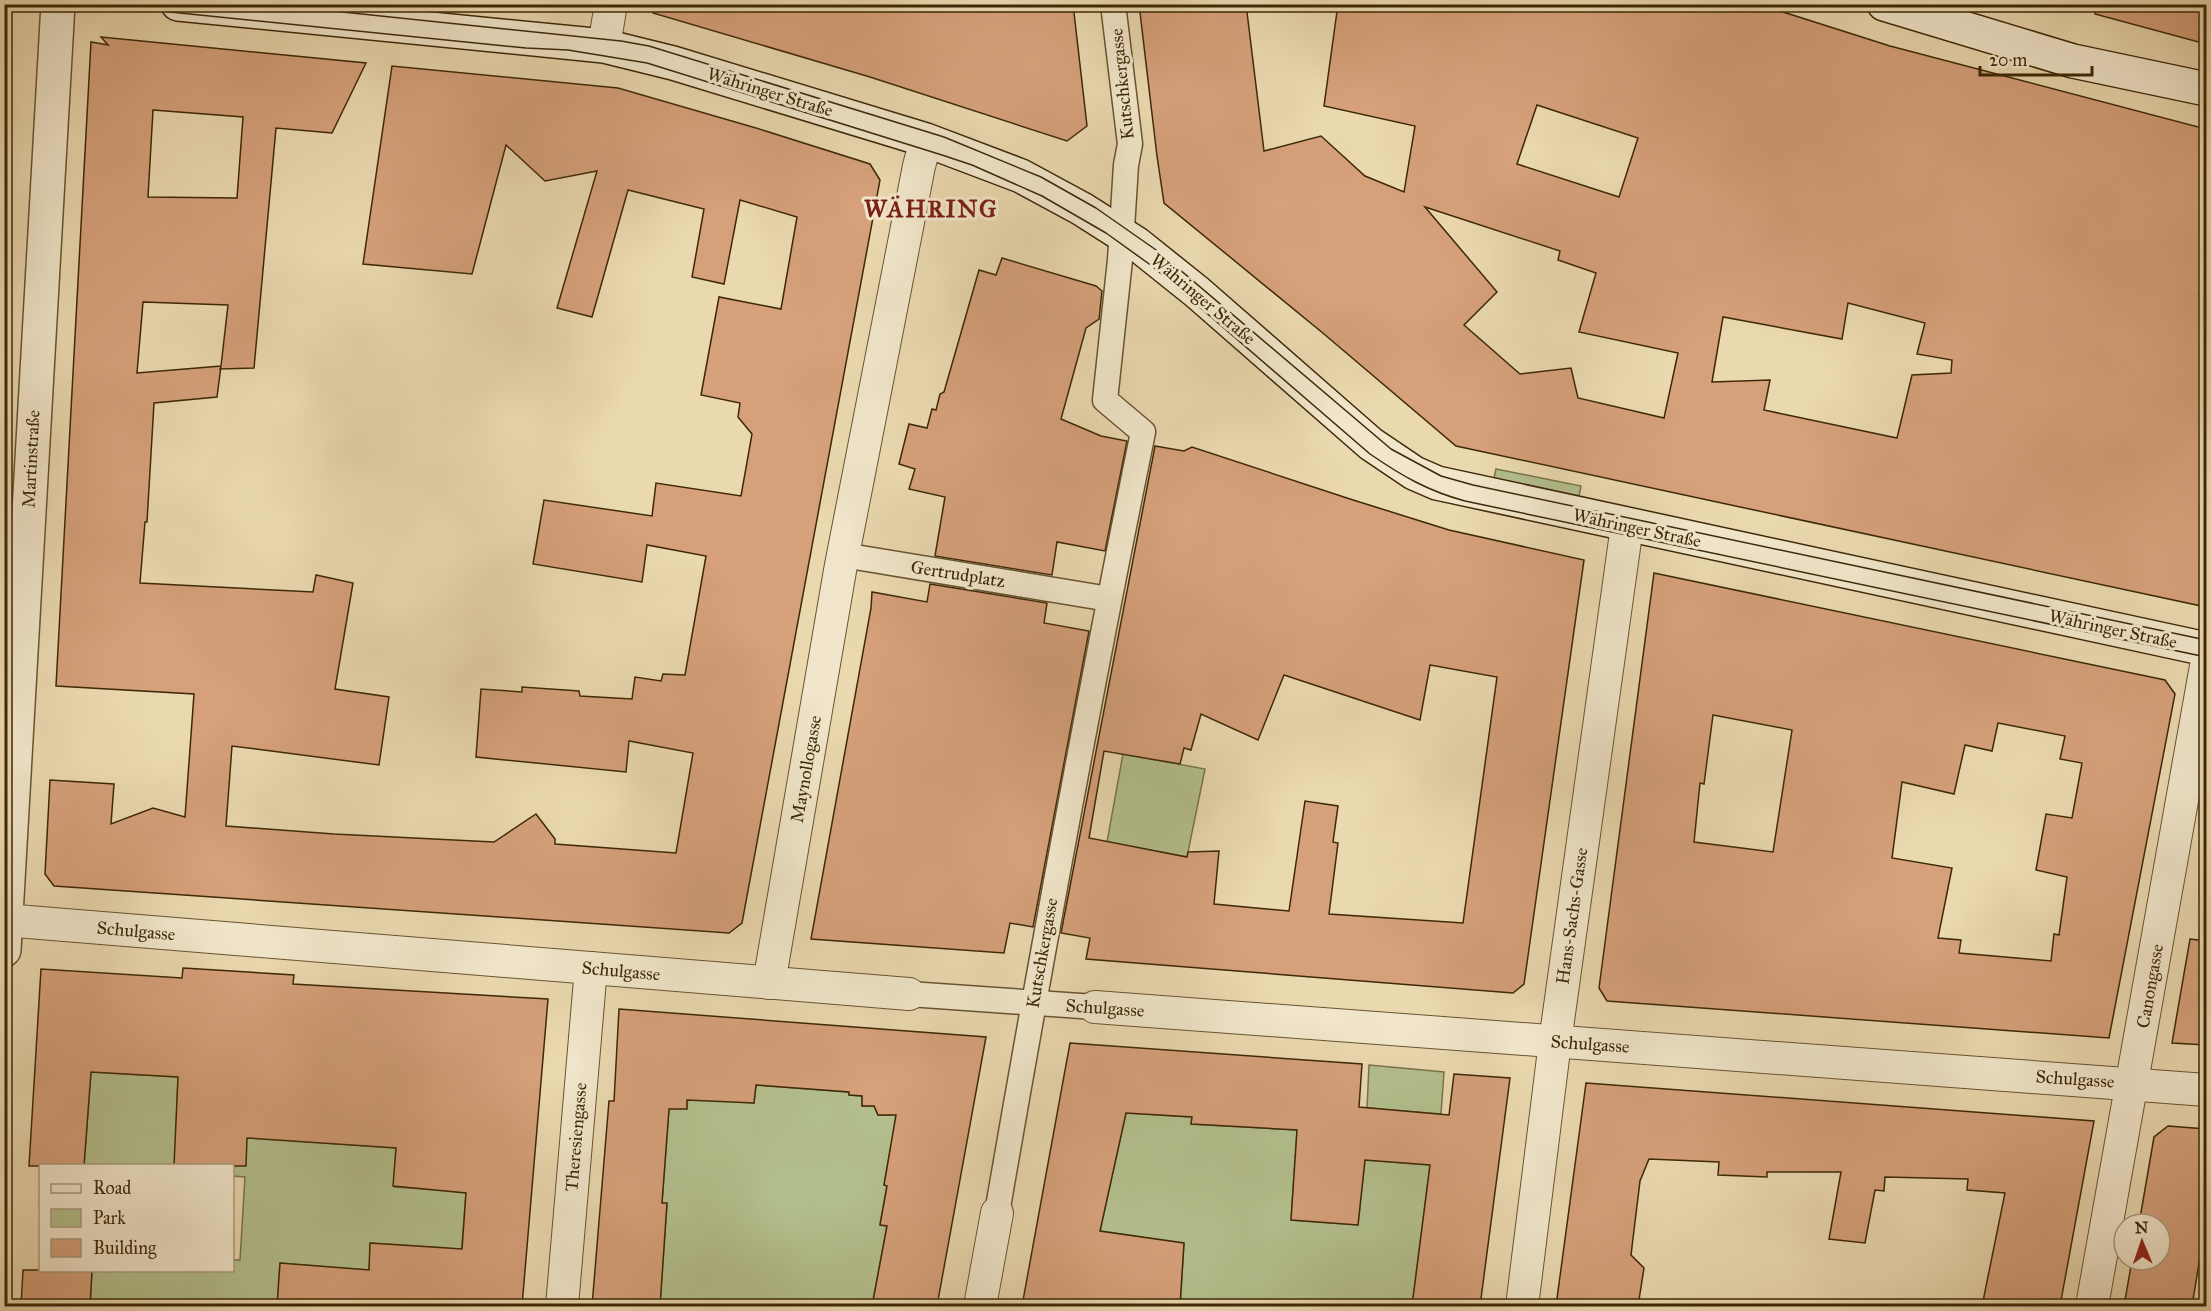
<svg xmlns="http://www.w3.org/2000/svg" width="2211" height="1311" viewBox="0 0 2211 1311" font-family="'IM FELL Great Primer',serif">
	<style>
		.green { fill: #b3bf8d; stroke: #78744a; stroke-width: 1.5 }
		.building { fill: #d5a07a; stroke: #3d2807; stroke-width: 1.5; fill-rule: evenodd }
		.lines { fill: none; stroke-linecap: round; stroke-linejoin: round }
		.pedestrian-casing { stroke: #685431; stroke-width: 27 }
		.minor-casing { stroke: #685431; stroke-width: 34 }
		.tertiary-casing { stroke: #685431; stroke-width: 36 }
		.secondary-casing { stroke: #3d2807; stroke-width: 36 }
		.pedestrian { stroke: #f1e6cb; stroke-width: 24 }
		.minor { stroke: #f1e6cb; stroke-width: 32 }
		.tertiary { stroke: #f1e6cb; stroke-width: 33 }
		.secondary { stroke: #f1e6cb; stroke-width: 33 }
		.tram { stroke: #3d2807; stroke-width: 1.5 }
		.labels { text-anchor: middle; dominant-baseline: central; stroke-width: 6; stroke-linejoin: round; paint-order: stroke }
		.street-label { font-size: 18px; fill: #3d2807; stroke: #f1e6cb }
		.district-label { font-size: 24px; font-weight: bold; letter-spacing: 1.5px; fill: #7a1f14; stroke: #f1e6cb }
	</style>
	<rect width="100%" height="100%" fill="#ead8af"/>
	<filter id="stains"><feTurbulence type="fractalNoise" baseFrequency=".00333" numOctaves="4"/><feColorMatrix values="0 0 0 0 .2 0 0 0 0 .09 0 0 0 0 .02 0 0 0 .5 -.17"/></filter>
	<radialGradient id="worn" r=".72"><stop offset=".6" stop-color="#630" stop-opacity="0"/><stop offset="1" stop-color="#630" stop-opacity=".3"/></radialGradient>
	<g class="green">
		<path d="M1496 469 1581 486 1579 496 1494 478Z"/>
		<path d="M1123 754 1205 769 1187 857 1107 842Z"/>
		<path d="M1369 1065 1444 1072 1441 1114 1367 1108Z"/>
		<path d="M91 1072 178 1077 176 1132 396 1148 394 1187 425 1189 471 1127 461 1258 449 1248 371 1243 369 1270 280 1263 277 1306 90 1305 92 1271 232 1270 233 1260H240L245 1177 233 1176 232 1166 84 1165Z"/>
		<path d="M689 1084 738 1102 754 1103 756 1085 849 1092V1095L862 1096V1106H874L878 1115H891L906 1099 891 1146 884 1185 887 1186 880 1224 887 1226 872 1306H660L667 1204 662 1203 669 1109 687 1108Z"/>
		<path d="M1126 1113 1192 1117 1191 1124 1297 1130 1291 1220 1358 1225 1365 1160 1430 1165 1412 1306H1180L1184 1244 1100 1231Z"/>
	</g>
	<g class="building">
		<path d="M654 4H1073L1087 126 1067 141 870 77 653 13Z"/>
		<path d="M1139 4H1246L1264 151 1321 136 1365 176 1404 192 1415 126 1324 106 1338 4H1758L1890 46 2206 129V250L2199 296 2206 297V607L1456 446 1324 334 1164 203 1157 156ZM1537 105 1638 138 1619 197 1517 164ZM1425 207 1560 251 1558 260 1596 273 1579 332 1678 353 1664 418 1578 398 1571 368 1520 374 1464 325 1497 292ZM1848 303 1925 323 1917 354 1952 360 1951 373 1912 375 1897 438 1764 410 1770 380 1712 382 1723 317 1842 339Z"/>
		<path d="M2097 4H2206V44L2095 14Z"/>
		<path d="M101 37 366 63 332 133 276 128 254 368 220 369 221 366 217 397 154 403 147 522H145L140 583 313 592 316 575 353 583 335 689 389 697 379 765 232 746 226 826 334 834 494 842 536 814 555 839V844L676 853 693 753 629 741 626 772 476 757 481 689 522 692V687L579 691 580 696 632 699 635 677 661 681 663 674 685 675 706 556 647 545 642 582 533 564 544 500 652 516 656 483 741 496 752 434 738 417 740 403 701 395 719 297 781 309 797 217 740 200 724 284 692 277 704 209 628 190 592 317 557 308 597 171 545 181 506 145 472 274 363 264 392 66 618 88 756 128 870 164 880 180 742 923 729 933 54 886 45 874 50 780 114 784 111 824 153 808 185 817 194 694 56 686 91 42 108 45ZM153 110 243 117 237 198 148 197ZM143 302 228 305 221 366 137 373Z"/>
		<path d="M1002 258 1096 286 1102 291 1099 319 1086 328 1061 419 1101 436 1127 441 1105 551 1057 542 1052 575 935 556 945 497 909 489 915 469 899 464 909 424 927 428 932 409 936 410 940 394 944 392 979 270 996 275Z"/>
		<path d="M1155 446 1184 451 1192 447 1350 499 1449 530 1584 560 1524 984 1513 993 1086 959 1090 938 1061 933ZM1430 665 1497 677 1463 923 1329 914 1338 843 1333 842 1338 806 1305 801 1289 911 1214 904 1219 851 1188 852 1187 857 1089 838 1104 751 1180 764 1184 748 1191 750 1201 714 1258 740 1284 675 1420 720Z"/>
		<path d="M1654 573 2165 680 2175 694 2109 1038 1607 1001 1599 988ZM1713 715 1792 730 1773 852 1694 842 1700 783 1704 784ZM1998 723 2065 736 2060 759 2082 763 2072 818 2046 814 2036 870 2067 877 2059 935 2054 934 2051 961 1959 953 1961 940 1938 938 1952 868 1892 858 1902 782 1954 794 1965 745 1992 751Z"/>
		<path d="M930 584 1047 603 1044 623 1089 631 1033 927 1010 923 1004 953 811 939 871 608 872 592 927 602Z"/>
		<path d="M2190 939 2206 941V1045L2172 1043Z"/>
		<path d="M183 968 294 975 293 984 548 999 522 1306H277L280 1263 369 1270 370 1243 462 1249 466 1193 393 1186 396 1148 247 1138 246 1166H174L178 1077 91 1072 84 1166H29L41 969 182 978Z"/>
		<path d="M619 1009 986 1037 937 1306H872L887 1226 880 1225 887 1186 884 1185 896 1115H878L874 1106H862V1096L849 1095V1092L756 1085 754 1103 687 1100V1109H669L662 1203H667L660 1306H592L609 1101H614Z"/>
		<path d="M1070 1043 1362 1064 1359 1107 1449 1115 1454 1074 1510 1078 1480 1306H1412L1430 1165 1365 1160 1358 1225 1291 1220 1297 1130 1191 1124 1192 1117 1126 1113 1100 1231 1184 1243 1180 1306H1022Z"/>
		<path d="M1586 1083 2094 1121 2060 1306H1982L2005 1193 1967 1190 1968 1179 1885 1177 1884 1191 1875 1190 1865 1243 1829 1239 1841 1172H1767V1177L1718 1175 1719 1162 1649 1159 1640 1181 1631 1255 1644 1268 1638 1306H1556Z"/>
		<path d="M2168 1126 2206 1129V1220L2192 1306H2124L2132 1260H2160V1224H2139L2154 1137Z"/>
		<path d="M23 1270H92L90 1306H21Z"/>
	</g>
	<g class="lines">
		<defs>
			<g id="pedestrian">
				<path d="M843 555 1109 599"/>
				<path d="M909 994 1095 1007"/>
				<path d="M997 1213C1042 952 1090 692 1143 432L1105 400 1120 260 1126 165 1130 144 1113 4"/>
			</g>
			<g id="minor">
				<path d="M604 46 611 4"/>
				<path d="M4 920 909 994"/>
				<path d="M769 983 841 565 919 166 926 140"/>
				<path d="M1095 1007 2206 1090"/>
				<path d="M562 1306 591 968"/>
				<path d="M980 1306 997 1213"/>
				<path d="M1522 1306 1555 1042 1627 526"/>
				<path d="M2092 1306 2206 666"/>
			</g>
			<path id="tertiary" d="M4 950 58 4"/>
			<g id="secondary">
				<path d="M178 4 604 46 673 63 926 140 1021 176 1082 209 1137 244 1197 292 1371 444 1414 473 1437 483 2206 649"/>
				<path d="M1884 4 2073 61 2206 89"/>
			</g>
		</defs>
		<use href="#pedestrian" class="pedestrian-casing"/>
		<use href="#minor" class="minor-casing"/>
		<use href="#tertiary" class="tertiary-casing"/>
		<use href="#secondary" class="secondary-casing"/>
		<use href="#pedestrian" class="pedestrian"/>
		<use href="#minor" class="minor"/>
		<use href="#tertiary" class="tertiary"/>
		<use href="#secondary" class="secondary"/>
		<g class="tram">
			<path d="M91 4 526 48 568 50 647 63 942 155 972 165 1042 196 1106 233 1152 266 1370 454C1402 476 1428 491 1465 501L2206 657"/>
			<path d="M266 4 621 41 649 46 944 137 1041 177 1096 208 1159 252 1391 449 1441 476 1473 485 2206 640"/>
		</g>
	</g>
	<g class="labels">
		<g class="street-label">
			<text transform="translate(1122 84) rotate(-96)">Kutschkergasse</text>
			<text transform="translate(770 92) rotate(17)">Währinger Straße</text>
			<text transform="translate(1203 299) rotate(40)">Währinger Straße</text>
			<text transform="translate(31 459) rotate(-87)">Martinstraße</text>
			<text transform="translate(1637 528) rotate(12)">Währinger Straße</text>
			<text transform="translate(958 574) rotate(9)">Gertrudplatz</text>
			<text transform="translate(2113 629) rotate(12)">Währinger Straße</text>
			<text transform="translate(806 769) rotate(-80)">Maynollogasse</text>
			<text transform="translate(1572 916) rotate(-82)">Hans-Sachs-Gasse</text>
			<text transform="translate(136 931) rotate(5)">Schulgasse</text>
			<text transform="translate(1042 953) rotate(-80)">Kutschkergasse</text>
			<text transform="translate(621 971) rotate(5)">Schulgasse</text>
			<text transform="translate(2150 986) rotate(-80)">Canongasse</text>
			<text transform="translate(1105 1008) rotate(4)">Schulgasse</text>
			<text transform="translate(1590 1044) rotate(4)">Schulgasse</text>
			<text transform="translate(2075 1079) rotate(4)">Schulgasse</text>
			<text transform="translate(576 1137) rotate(-85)">Theresiengasse</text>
		</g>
		<g class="district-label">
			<text x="931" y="209">WÄHRING</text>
		</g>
	</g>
	<rect width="2211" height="1311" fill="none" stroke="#ead8af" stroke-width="24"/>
	<rect x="6" y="6" width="2199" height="1299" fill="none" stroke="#3d2807" stroke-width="3"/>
	<rect x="12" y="12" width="2187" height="1287" fill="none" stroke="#3d2807" stroke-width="1.5"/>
	<rect x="39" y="1164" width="195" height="108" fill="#f1e6cb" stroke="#a99a7d" stroke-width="1.5"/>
	<rect x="51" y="1184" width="30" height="9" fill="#f1e6cb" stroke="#a99a7d" stroke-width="1.5"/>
	<text x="93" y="1194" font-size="18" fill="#3d2807">Road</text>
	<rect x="51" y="1209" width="30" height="18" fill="#b3bf8d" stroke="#a99a7d" stroke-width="1.5"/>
	<text x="93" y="1224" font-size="18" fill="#3d2807">Park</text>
	<rect x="51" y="1239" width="30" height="18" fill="#d5a07a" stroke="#a99a7d" stroke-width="1.5"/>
	<text x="93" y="1254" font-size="18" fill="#3d2807">Building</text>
	<g transform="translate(2142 1242) rotate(358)"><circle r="28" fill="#f1e6cb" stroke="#a99a7d" stroke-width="1.5"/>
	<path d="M0-4.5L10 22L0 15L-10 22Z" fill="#8f2418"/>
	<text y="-9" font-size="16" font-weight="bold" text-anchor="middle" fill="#3d2807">N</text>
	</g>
	<path d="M1980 66v9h112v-9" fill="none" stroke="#3d2807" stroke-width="3"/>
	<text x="1989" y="66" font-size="18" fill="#3d2807" stroke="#f1e6cb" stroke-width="4.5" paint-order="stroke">20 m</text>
	<rect width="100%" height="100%" filter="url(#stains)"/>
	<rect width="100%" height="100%" fill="url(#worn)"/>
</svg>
